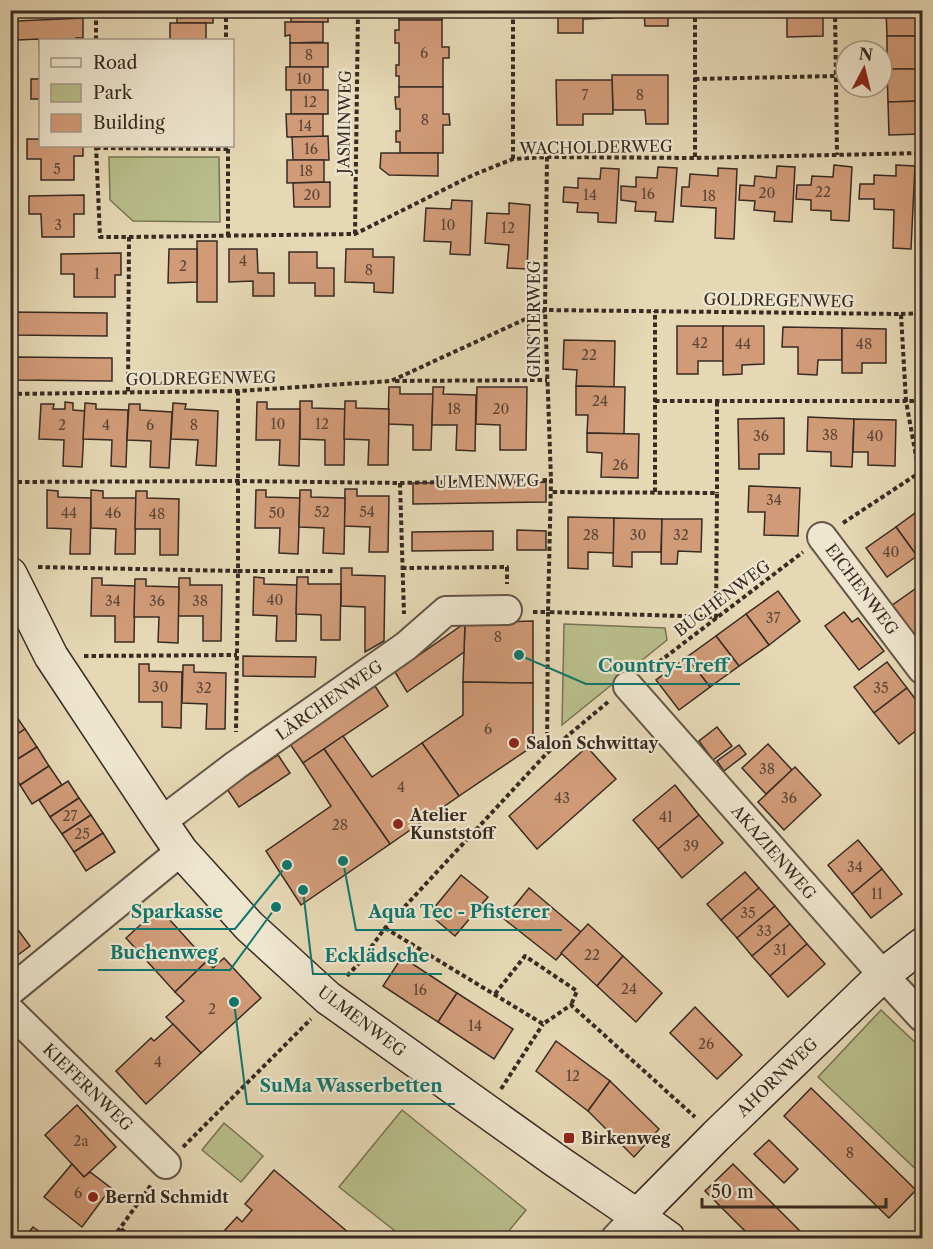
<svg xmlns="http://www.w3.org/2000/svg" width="933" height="1249" viewBox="0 0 933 1249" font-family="'Libre Caslon Text',serif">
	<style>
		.green { fill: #b8be8b; stroke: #787457; stroke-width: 1.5 }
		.building { fill: #d19b78; stroke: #382b23; stroke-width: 1.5 }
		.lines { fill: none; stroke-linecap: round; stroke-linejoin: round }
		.street-casing { stroke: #645648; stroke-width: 32 }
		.secondary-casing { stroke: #382b23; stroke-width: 36 }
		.path { stroke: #382b23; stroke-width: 4; stroke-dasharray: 4.5 3; stroke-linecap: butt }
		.street { stroke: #efe6cf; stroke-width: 28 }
		.secondary { stroke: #efe6cf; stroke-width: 33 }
		.poi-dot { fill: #8f2418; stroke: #efe6cf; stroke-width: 2 }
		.labels { text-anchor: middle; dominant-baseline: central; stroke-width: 4.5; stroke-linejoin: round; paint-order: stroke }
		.number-label { font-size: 14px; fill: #5e4738 }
		.street-label { font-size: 16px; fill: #382b23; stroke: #efe6cf }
		.poi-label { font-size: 16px; font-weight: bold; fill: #382b23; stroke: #efe6cf; text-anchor: start }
		.leader { fill: none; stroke: #0f766e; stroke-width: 2 }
		.callout-dot { fill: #0f766e; stroke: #efe6cf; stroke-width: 2 }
		.callout-label { font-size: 18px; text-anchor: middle; font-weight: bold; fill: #0f766e; stroke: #efe6cf; stroke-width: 4.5; stroke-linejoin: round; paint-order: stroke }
	</style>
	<rect width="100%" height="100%" fill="#e6d8b5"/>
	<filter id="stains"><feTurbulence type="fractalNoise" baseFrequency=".00333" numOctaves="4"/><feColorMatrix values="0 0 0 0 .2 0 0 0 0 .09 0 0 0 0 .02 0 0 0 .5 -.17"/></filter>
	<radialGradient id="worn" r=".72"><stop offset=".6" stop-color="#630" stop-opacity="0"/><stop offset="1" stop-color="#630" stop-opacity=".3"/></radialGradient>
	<g class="green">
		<path d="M109 157H219L220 222 133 221 110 200Z"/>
		<path d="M564 624 665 628 667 640 562 725Z"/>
		<path d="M881 1010 922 1049V1175L818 1077Z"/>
		<path d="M402 1110 526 1210 503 1238H404L339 1187Z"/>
		<path d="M224 1123 263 1156 241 1182 202 1150Z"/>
	</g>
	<g class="building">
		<rect x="177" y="10" width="36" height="13"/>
		<rect x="291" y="10" width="37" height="12"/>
		<rect x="399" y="10" width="43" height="10"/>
		<path d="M558 10H612V18L583 19V33H558Z"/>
		<path d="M612 10H668V26H645L644 12H612Z"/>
		<path d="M787 10H823V36L787 37Z"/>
		<path d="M886 10H922V36H887Z"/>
		<path d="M83 18V38H76V40H40V62L39 39 17 40V21Z"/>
		<path d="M399 20H442V47H449V58H443V87H399V76H396V65H399V43H395V30H399Z"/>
		<path d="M285 22H323V42L290 43V35L285 36Z"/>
		<rect x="170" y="23" width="36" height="17"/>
		<rect x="887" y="36" width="35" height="33"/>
		<rect x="290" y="43" width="38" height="24"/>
		<rect x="286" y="67" width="37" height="23"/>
		<path d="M887 69H922V101L888 102Z"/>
		<path d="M612 75H668V124H646L645 110H613Z"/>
		<rect x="31" y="79" width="9" height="20"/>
		<path d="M556 80H612L613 114H583V125H557Z"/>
		<path d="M399 87H443V114H449L450 125H443V153H400V142H396V131H400V109H396L395 97H399Z"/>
		<rect x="291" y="90" width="37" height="24"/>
		<path d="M922 101V134L889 135 888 102Z"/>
		<path d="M286 114H323V137H287Z"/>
		<path d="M328 136 329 160H293L292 137Z"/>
		<path d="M27 139H40V146H83V156H74V180H41V159H27Z"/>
		<path d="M381 153H438V176L389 175 380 168Z"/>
		<path d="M287 160H324V182L287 183Z"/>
		<path d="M834 165 852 167 849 221 831 220V211L811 210V200L796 199 797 185H811L812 176 833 177Z"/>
		<path d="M896 165 915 166 911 249 893 248 894 210 874 209V199H859L860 184H874V175L896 176Z"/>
		<path d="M777 166 795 167 792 222 774 221 775 212 754 210 755 201 739 200 740 185 754 186 755 176 776 178Z"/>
		<path d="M658 167 677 168 673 222 655 221 656 212 635 211 636 202 621 200V186L636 187V177L657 178Z"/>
		<path d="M601 168 619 169 616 223 598 222V213L577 212 578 203 563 202 564 187 578 188V178L600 179Z"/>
		<path d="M718 168 737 169 734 239 715 238 716 208 681 206 682 187H689L690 174 718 176Z"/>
		<path d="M330 182V207H294L293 183Z"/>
		<path d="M84 195V214H74V237H42L41 214H29V196Z"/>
		<path d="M452 200 472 201 470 255 450 254 451 242 424 241 426 208 451 209Z"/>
		<path d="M509 203 530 205 527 269 507 268 509 245 485 243 487 213 509 214Z"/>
		<rect x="197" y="241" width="20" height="61"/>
		<path d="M169 249H197V282L168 283Z"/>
		<path d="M229 249H257L258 273H274V296H253V281L229 282Z"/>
		<path d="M346 249H373V257H394L393 293 374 292V283L345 282Z"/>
		<path d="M289 252H317V268H334V296H315V283H289Z"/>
		<path d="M121 253V275H115V297H74V274H61V254Z"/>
		<path d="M10 312 107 313V336L10 335Z"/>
		<path d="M677 326H723V361H698V374H677Z"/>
		<path d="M723 326H764V364L742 365V374L723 375Z"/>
		<path d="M783 327 842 328V360H818L817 375 798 374V347H782Z"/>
		<path d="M842 328 886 329V363H862V373H842Z"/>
		<path d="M564 340 615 341 614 387 576 386 577 370 563 369Z"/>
		<path d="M16 357 112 358V381L16 380Z"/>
		<path d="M576 386 625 387 624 434 587 433 588 415H576Z"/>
		<path d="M389 387H400V394H433L431 450H413V425L388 424Z"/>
		<path d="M433 387H444L443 394 476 395 475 451 456 450 457 425H432Z"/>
		<path d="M477 387H527L526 450H500V425L476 424Z"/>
		<path d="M300 401H312V408L345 409 344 465H325V440L300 439Z"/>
		<path d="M345 401H356V408L389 409 388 465H368L369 440 344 439Z"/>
		<path d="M65 402 73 403V410L85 411 82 467 63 466 64 440 39 439 41 404H54L53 409H65Z"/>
		<path d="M257 402H267V409H300L299 466 279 465 280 440H256Z"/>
		<path d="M85 403 96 404V409L128 410 126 467 111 466 112 440 83 439Z"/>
		<path d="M173 403 186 404 185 409 218 411 216 466 196 465 198 440 171 439Z"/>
		<path d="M129 404H140V410L172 412 169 468 150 467 151 441 127 440Z"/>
		<path d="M808 417 854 419 852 467 831 466V452L807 451Z"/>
		<path d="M784 418V454H759V469H739L738 419Z"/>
		<path d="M854 419 896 420 895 466 868 465V452H853Z"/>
		<path d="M587 433 639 434 638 478 601 477 602 453 587 452Z"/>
		<path d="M546 482V502L413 504V483Z"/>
		<path d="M749 486 800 488 798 536 764 535 765 512H748Z"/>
		<path d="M345 489H357V496H389L388 552H369L370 527 344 526Z"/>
		<path d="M47 490 58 491V497L91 498 90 554H70L71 529 47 528Z"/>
		<path d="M91 490 103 491V498H136L135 554H115L116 529 91 528Z"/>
		<path d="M256 490H266V497L300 498 298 554 279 553 280 528H255Z"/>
		<path d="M300 490H311V497L345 498 344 554 323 553 324 528 299 527Z"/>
		<path d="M136 491H147V498L179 499 178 555H160V529H135Z"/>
		<path d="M922 508V552L917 556 896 527Z"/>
		<path d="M568 517 614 518V553L588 552V569L568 568Z"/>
		<path d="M614 518 662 519 661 552H632V567L613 566Z"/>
		<path d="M662 519H702L701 552 678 551 677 564H661Z"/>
		<path d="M896 527 917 556 887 577 866 548Z"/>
		<path d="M517 530 546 531V550H517Z"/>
		<path d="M493 531V550L412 551V532Z"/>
		<path d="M341 568H352V575L385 576 384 641 365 652V607L341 606Z"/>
		<path d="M254 577 264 578V584L297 585 296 641H276L277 616 253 615Z"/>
		<path d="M297 577H308V584H341L340 640H321V615L296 614Z"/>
		<path d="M92 578H102V585L135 586 134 642H115V616H91Z"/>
		<path d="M179 578H190V585H222L221 641H203V616H178Z"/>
		<path d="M135 579H146V586L179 587 178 643 158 642 159 617H134Z"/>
		<path d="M915 589 922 599V636L916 641 891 606Z"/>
		<path d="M778 591 800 621 769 645 746 614Z"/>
		<path d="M844 612 852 622 858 618 884 651 859 670 825 626Z"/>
		<path d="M746 614 769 645 739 666 716 636Z"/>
		<path d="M533 621V683L463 682 465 623Z"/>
		<path d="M465 623 464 652 407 692 395 672Z"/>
		<path d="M716 636 739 666 710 687 687 657Z"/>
		<path d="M243 656 316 657 315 677 243 676Z"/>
		<path d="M687 657 710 687 679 710 656 680Z"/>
		<path d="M887 662 907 688 874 713 854 687Z"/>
		<path d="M139 664H149V671L182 672 181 728 162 727V702H139Z"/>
		<path d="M183 665H194V672L226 673 225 729H206L207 704 182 703Z"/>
		<path d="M463 682 533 683V746L459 796 422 743 463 715Z"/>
		<path d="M375 686 388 706 303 763 290 744Z"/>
		<path d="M907 688 922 708V726L899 744 874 713Z"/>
		<path d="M14 713 25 729 10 739V716Z"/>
		<path d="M717 727 732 746 713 760 699 741Z"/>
		<path d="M25 729 37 747 10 764V739Z"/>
		<path d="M343 736 372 777 422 743 459 796 390 844 324 749Z"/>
		<path d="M768 744 792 770 766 794 742 768Z"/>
		<path d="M739 745 746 754 724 771 717 761Z"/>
		<path d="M37 747 49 766 20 785 10 771V764Z"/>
		<path d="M587 747 616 779 537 849 509 816Z"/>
		<path d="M324 749 390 844 301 905 266 851 331 806 303 763Z"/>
		<path d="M278 755 290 773 239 807 227 789Z"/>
		<path d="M49 766 62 785 32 804 20 785Z"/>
		<path d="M795 767 821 795 784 830 758 802Z"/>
		<path d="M68 781 79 798 50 817 39 800Z"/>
		<path d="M675 785 699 815 658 849 633 820Z"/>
		<path d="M79 798 91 815 62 834 50 817Z"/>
		<path d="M91 815 103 833 74 852 62 834Z"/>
		<path d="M699 815 723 843 682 878 658 849Z"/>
		<path d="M103 833 115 852 86 871 74 852Z"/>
		<path d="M858 840 882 869 852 894 828 865Z"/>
		<path d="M882 869 902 894 871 918 852 894Z"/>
		<path d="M745 872 759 888 721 920 707 904Z"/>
		<path d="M461 875 488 897 455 936 429 914Z"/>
		<path d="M529 888 581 932 556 960 504 919Z"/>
		<path d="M759 888 775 906 737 938 721 920Z"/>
		<path d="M775 906 790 924 752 956 737 938Z"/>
		<path d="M159 908 207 961 175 992 126 938Z"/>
		<path d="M10 919 30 946 15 957 10 951Z"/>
		<path d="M588 924 623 956 597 986 561 953Z"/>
		<path d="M790 924 807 944 770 976 752 956Z"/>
		<path d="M807 944 825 964 788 997 770 976Z"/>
		<path d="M623 956 662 993 636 1022 597 986Z"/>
		<path d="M402 957 457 993 438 1022 383 986Z"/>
		<path d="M224 958 261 998 201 1053 166 1017 184 1001 175 992 207 961 213 968Z"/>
		<path d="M457 993 513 1029 494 1059 438 1022Z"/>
		<path d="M695 1007 742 1055 717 1079 670 1033Z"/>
		<path d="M173 1024 201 1053 146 1104 116 1071 151 1038 154 1041Z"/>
		<path d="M556 1041 610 1081 588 1111 536 1071Z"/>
		<path d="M610 1081 659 1129 634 1157 588 1111Z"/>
		<path d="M811 1088 916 1190 889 1218 784 1116Z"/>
		<path d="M77 1105 116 1147 84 1177 45 1135Z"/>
		<path d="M769 1140 798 1169 784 1183 754 1154Z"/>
		<path d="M72 1164 84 1177 90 1172 111 1188 82 1227 44 1197Z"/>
		<path d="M733 1164 807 1238H752L705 1191Z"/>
		<path d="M274 1170 355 1238H228L231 1235 225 1230 237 1217 242 1222 252 1210 245 1204Z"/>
		<path d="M33 1227 49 1238H24Z"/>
	</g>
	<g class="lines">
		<defs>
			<g id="street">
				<path d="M822 537 922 669"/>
				<path d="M628 686 883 975 922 1017"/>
				<path d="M161 822 236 765 406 646 446 611 507 610"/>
				<path d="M10 991 181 851"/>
				<path d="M10 1011 166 1164"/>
				<path d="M616 1238 637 1216"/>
			</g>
			<g id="secondary">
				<path d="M10 574 51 656 161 822 181 851 249 926 328 998 555 1160 637 1216 668 1238"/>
				<path d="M637 1216 716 1136 883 975 922 945"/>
			</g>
		</defs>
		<use href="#street" class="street-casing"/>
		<use href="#secondary" class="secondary-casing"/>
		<g class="path">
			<path d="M226 10V40"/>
			<path d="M695 10V158"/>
			<path d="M835 10 837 155"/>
			<path d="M96 40V10"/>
			<path d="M695 79 835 76"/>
			<path d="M96 146 100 237H129L128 392"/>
			<path d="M96 148 228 149"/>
			<path d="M547 157 545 310 551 480"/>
			<path d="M513 159V10"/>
			<path d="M355 234 358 10"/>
			<path d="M228 236V146"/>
			<path d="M129 237 355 234 473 175 513 159 547 157 695 158 922 153"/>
			<path d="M901 314 922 313"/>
			<path d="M395 381 547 380"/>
			<path d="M238 391V571H335"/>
			<path d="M10 394 238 391 391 381 545 310 901 314 906 401H922"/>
			<path d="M655 401H906L919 473"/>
			<path d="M717 402V493"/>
			<path d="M10 482 238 481 400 483 404 614"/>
			<path d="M400 483 551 480 548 612 716 617 717 493 550 492"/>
			<path d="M655 492V311"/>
			<path d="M843 523 922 471"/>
			<path d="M38 567 238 571 236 732"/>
			<path d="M402 568 507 567V584"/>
			<path d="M533 612H548L547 752"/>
			<path d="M84 656 237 655"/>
			<path d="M647 671 803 552"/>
			<path d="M385 928 543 1024 571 1005 695 1117"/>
			<path d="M347 976 361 961 385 928 547 753 608 702"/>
			<path d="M495 994 525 956 577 991 571 1005"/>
			<path d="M501 1089 543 1024"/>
			<path d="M183 1147 311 1019"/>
			<path d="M121 1229 132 1238"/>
			<path d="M113 1238 151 1185"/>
		</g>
		<use href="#street" class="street"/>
		<use href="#secondary" class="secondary"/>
	</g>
	<g class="poi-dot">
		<circle cx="514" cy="743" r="6"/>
		<circle cx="398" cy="824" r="6"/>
		<rect x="563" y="1132" width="12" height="12" rx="3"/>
		<circle cx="93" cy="1197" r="6"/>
	</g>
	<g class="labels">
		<g class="number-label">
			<text x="424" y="53">6</text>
			<text x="309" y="55">8</text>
			<text x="304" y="79">10</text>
			<text x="585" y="95">7</text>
			<text x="640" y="95">8</text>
			<text x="310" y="102">12</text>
			<text x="425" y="120">8</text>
			<text x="305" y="126">14</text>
			<text x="311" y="149">16</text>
			<text x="57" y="169">5</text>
			<text x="306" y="171">18</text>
			<text x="823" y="192">22</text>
			<text x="767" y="193">20</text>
			<text x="648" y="194">16</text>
			<text x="312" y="195">20</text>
			<text x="590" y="195">14</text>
			<text x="709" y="196">18</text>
			<text x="58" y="225">3</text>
			<text x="448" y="225">10</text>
			<text x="508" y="228">12</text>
			<text x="243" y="261">4</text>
			<text x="183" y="266">2</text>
			<text x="369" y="270">8</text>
			<text x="97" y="274">1</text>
			<text x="700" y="343">42</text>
			<text x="743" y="344">44</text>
			<text x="864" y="344">48</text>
			<text x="589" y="355">22</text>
			<text x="600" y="401">24</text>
			<text x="454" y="409">18</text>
			<text x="501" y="409">20</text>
			<text x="278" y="424">10</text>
			<text x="322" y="424">12</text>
			<text x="62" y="425">2</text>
			<text x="106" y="425">4</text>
			<text x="150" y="425">6</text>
			<text x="194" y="425">8</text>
			<text x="830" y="435">38</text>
			<text x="761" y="436">36</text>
			<text x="875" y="436">40</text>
			<text x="620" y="465">26</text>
			<text x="774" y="500">34</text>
			<text x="322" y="512">52</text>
			<text x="367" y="512">54</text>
			<text x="69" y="513">44</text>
			<text x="113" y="513">46</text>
			<text x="277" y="513">50</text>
			<text x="157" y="514">48</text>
			<text x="591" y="535">28</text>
			<text x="638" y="535">30</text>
			<text x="681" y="535">32</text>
			<text x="891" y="552">40</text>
			<text x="275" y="600">40</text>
			<text x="113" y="601">34</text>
			<text x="157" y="601">36</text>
			<text x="200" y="601">38</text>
			<text x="773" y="618">37</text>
			<text x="498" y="637">8</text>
			<text x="160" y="687">30</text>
			<text x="204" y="688">32</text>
			<text x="881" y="688">35</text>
			<text x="488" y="729">6</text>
			<text x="767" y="769">38</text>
			<text x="401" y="787">4</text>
			<text x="562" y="798">43</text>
			<text x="789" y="798">36</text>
			<text x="70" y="816">27</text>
			<text x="666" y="817">41</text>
			<text x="340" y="825">28</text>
			<text x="82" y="834">25</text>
			<text x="691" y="846">39</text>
			<text x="855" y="867">34</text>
			<text x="877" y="894">11</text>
			<text x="748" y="913">35</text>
			<text x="764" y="931">33</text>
			<text x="780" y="950">31</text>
			<text x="592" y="955">22</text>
			<text x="629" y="989">24</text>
			<text x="420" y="990">16</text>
			<text x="212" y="1009">2</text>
			<text x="475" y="1026">14</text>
			<text x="706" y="1044">26</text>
			<text x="158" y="1062">4</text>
			<text x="573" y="1076">12</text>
			<text x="81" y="1141">2a</text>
			<text x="850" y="1153">8</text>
			<text x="78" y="1193">6</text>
		</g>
		<g class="street-label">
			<text transform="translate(344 122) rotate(-89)">JASMINWEG</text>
			<text transform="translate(596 147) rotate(-1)">WACHOLDERWEG</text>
			<text transform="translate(779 300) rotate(1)">GOLDREGENWEG</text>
			<text transform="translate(534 319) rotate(-90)">GINSTERWEG</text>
			<text transform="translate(201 378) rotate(-1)">GOLDREGENWEG</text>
			<text transform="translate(487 481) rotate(-1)">ULMENWEG</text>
			<text transform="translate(862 589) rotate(53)">EICHENWEG</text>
			<text transform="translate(722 598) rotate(-37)">BUCHENWEG</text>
			<text transform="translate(329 700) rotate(-35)">LÄRCHENWEG</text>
			<text transform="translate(774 852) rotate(49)">AKAZIENWEG</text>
			<text transform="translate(362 1021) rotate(37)">ULMENWEG</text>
			<text transform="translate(777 1077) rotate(-44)">AHORNWEG</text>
			<text transform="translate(88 1087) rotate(44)">KIEFERNWEG</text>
		</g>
		<g class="poi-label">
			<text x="526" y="743">Salon Schwittay</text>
			<text x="410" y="815">Atelier<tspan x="410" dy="18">Kunststoff</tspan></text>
			<text x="581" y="1138">Birkenweg</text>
			<text x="105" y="1197">Bernd Schmidt</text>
		</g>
	</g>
	<path class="leader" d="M519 655L586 684H740M287 865L235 929H119M343 861L356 930H562M276 907L230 970H98M303 890L313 974H442M234 1002L247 1104H455"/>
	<g class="callout-dot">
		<circle cx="519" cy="655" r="6"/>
		<circle cx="287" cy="865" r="6"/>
		<circle cx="343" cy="861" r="6"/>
		<circle cx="276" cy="907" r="6"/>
		<circle cx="303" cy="890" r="6"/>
		<circle cx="234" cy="1002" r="6"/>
	</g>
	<g class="callout-label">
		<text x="663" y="672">Country-Treff</text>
		<text x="177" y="918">Sparkasse</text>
		<text x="459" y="918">Aqua Tec - Pfisterer</text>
		<text x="164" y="959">Buchenweg</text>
		<text x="377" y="962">Ecklädsche</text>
		<text x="351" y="1092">SuMa Wasserbetten</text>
	</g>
	<rect width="933" height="1249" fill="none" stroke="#e6d8b5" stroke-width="36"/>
	<rect x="12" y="12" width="909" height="1225" fill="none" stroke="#382b23" stroke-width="3"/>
	<rect x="18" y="18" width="897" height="1213" fill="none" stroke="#382b23" stroke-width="1.5"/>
	<rect x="39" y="39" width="195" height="108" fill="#efe6cf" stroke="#a69b8a" stroke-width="1.5"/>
	<rect x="51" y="58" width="30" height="9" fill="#efe6cf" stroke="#a69b8a" stroke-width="1.5"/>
	<text x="93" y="69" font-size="18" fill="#382b23">Road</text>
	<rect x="51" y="84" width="30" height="18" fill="#b8be8b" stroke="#a69b8a" stroke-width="1.5"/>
	<text x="93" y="99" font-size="18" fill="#382b23">Park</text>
	<rect x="51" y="114" width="30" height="18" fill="#d19b78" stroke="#a69b8a" stroke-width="1.5"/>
	<text x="93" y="129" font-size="18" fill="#382b23">Building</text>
	<g transform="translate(864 69) rotate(7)"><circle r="28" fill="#efe6cf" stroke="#a69b8a" stroke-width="1.5"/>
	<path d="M0-4.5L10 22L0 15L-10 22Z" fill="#8f2418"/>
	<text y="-9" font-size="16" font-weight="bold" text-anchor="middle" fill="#382b23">N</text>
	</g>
	<path d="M702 1198v9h184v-9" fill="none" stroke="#382b23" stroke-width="3"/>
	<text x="711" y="1198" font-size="18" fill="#382b23" stroke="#efe6cf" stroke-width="4.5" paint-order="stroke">50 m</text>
	<rect width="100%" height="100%" filter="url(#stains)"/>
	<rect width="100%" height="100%" fill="url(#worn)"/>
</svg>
